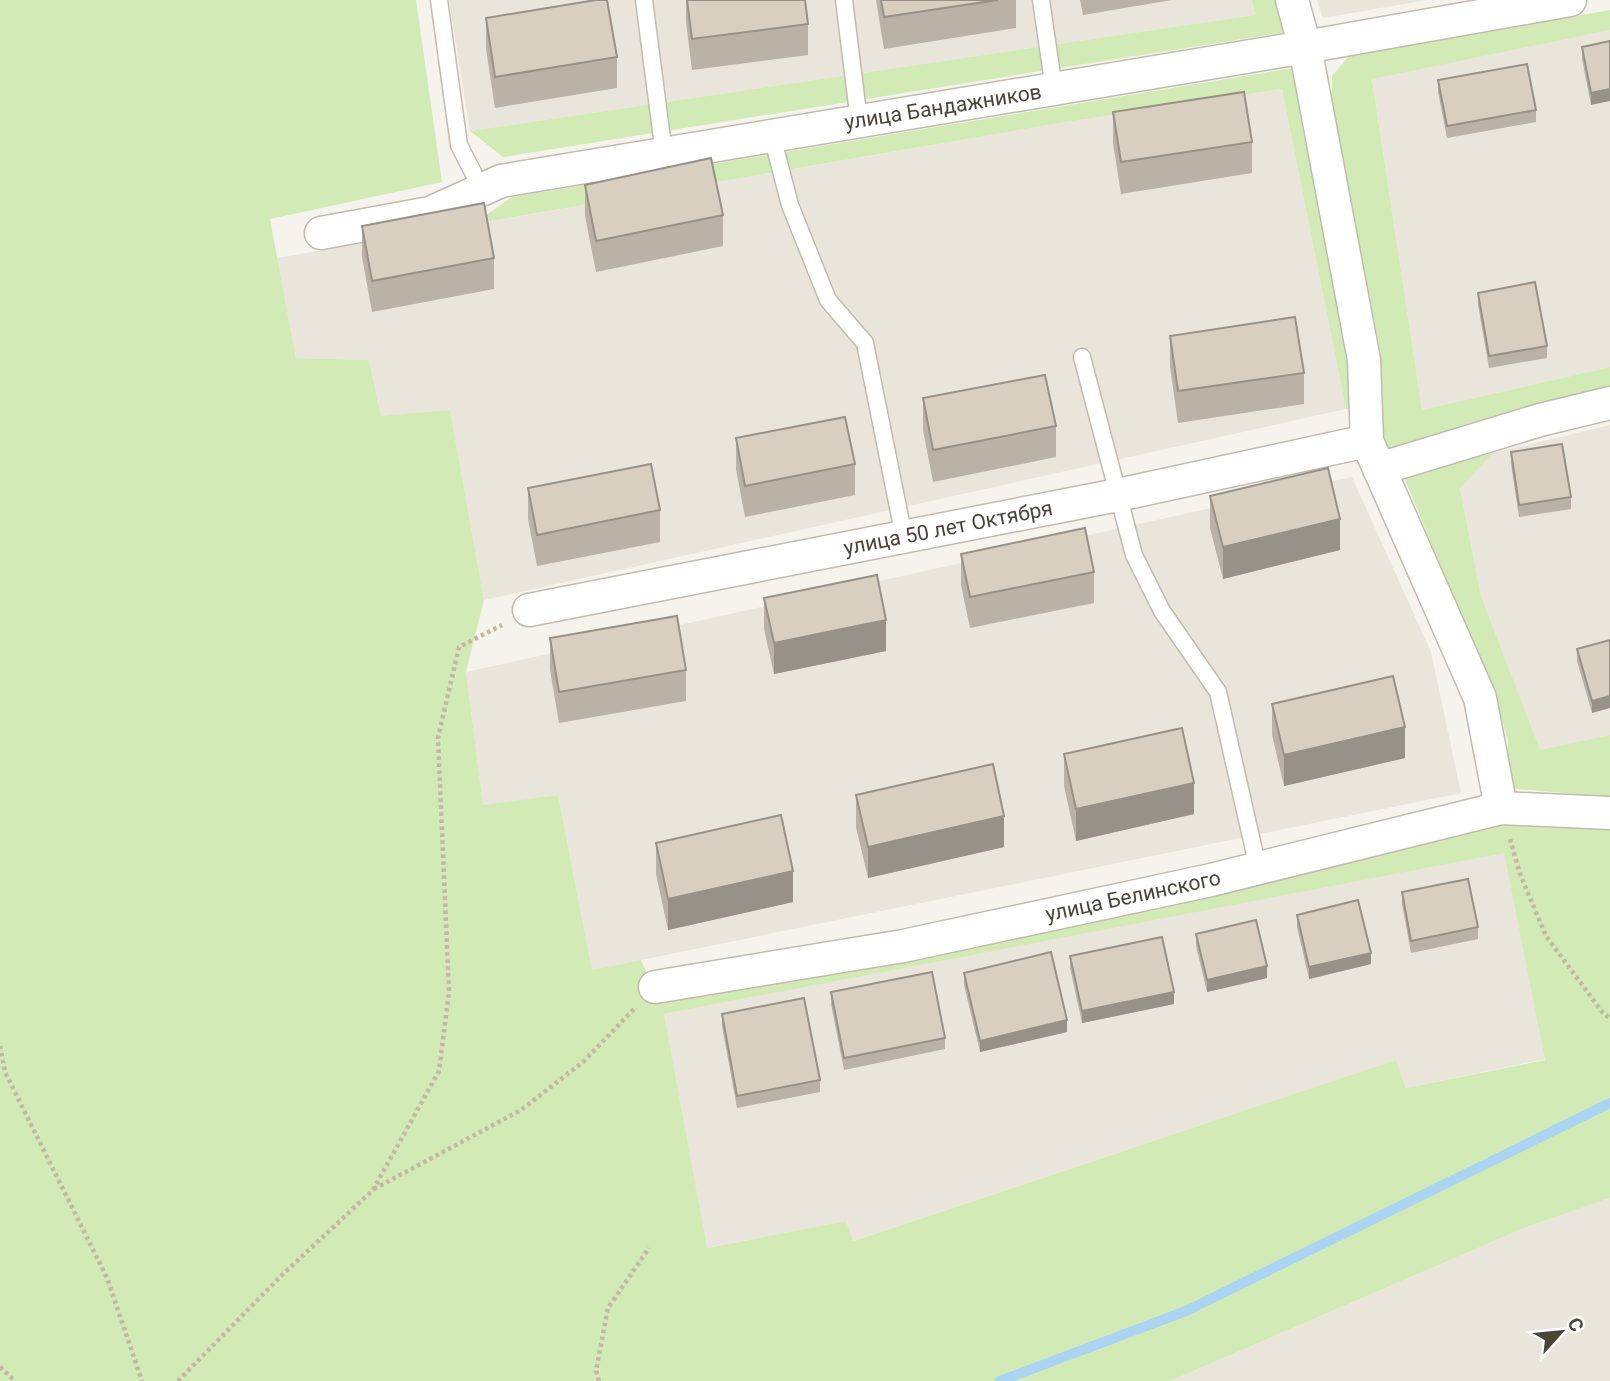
<svg xmlns="http://www.w3.org/2000/svg" width="1610" height="1381" viewBox="0 0 1610 1381" font-family="Roboto,sans-serif">
<rect width="100%" height="100%" fill="#f6f3ec"/>
<path fill="#eae5da" d="M449,0H1252L1255,15L470,131Z
M1317,0H1427L1323,18Z
M1610,30V367L1422,410L1372,78Z
M1282,89L1346,409L484,600L450,411L381,416L369,360L296,358L277,258L1066,122Z
M1610,425V735L1540,751L1481,596L1460,487L1493,453Z
M1352,477L1431,652L1461,793L592,970L558,795L483,806L466,672Z
M1504,852L1545,1059L1406,1088L1396,1060L852,1241L846,1221L706,1248L664,1014Z
M1610,1198V1381H1170L1524,1228Z"/>
<path fill="#d2eab5" fill-rule="evenodd" d="M0,0H416L442,182L270,219L296,358L369,360L381,416L450,410L484,600L466,672L483,805L558,795L592,970L641,960L657,997L1483,822L1610,824V1198L1524,1228L1170,1381H0ZM1504,853L1545,1060L1406,1088L1396,1060L853,1241L846,1221L707,1248L664,1014Z
M1252,0H1277L1286,32L503,157L470,131L1255,15Z
M1610,10V30L1372,79L1422,410L1610,367V391L1404,451L1387,449L1379,429L1381,354L1332,109V76L1349,56Z
M1293,68L1355,407L1346,409L1282,89L1066,122L473,224L512,197Z
M1493,453L1460,488L1481,596L1540,750L1610,735V797L1507,788L1508,740L1498,707L1404,477Z"/>
<g fill="none" stroke-linecap="round" stroke-linejoin="round">
<path stroke="#a9d4f2" stroke-width="10" d="M1000,1381L1186,1311L1610,1103"/>
<g stroke="#c2bbae" stroke-width="19">
<path id="service" d="M439,0L459,145L482,190
M644,0L664,154
M844,0L859,121
M1041,0L1054,89
M772,136L790,205L828,300L865,343L904,537
M1082,357L1134,555L1162,611L1218,692L1258,868"/>
</g>
<g stroke="#c2bbae" stroke-width="35">
<path id="minor" d="M1292,0L1305,47L1364,360L1367,441L1480,698L1501,808
M321,233L430,213L501,181L1305,47L1570,0
M1379,469L1540,420L1610,403
M529,610L1118,495L1367,441
M655,987L903,946L1211,880L1501,808L1610,813"/>
</g>
<path stroke="#c4b79f" stroke-width="4.5" stroke-dasharray="3.5 3.5" stroke-linecap="butt" d="M1510,839L1520,874L1546,936L1603,1013L1610,1018
M0,1046L5,1072L107,1278L142,1381
M374,1189L521,1110L583,1062L635,1008
M0,1367L15,1381
M178,1381L280,1277L373,1190L439,1071L449,992L438,738L459,647L502,625
M599,1381L596,1371L608,1308L649,1248"/>
<use href="#service" stroke="#fff" stroke-width="16"/>
<use href="#minor" stroke="#fff" stroke-width="32"/>
</g>
<path fill="#bab2a6" d="M686,0H805L808,24V55L692,70L686,22Z
M876,0H1016V28L884,49Z
M1080,0H1172L1083,15Z
M486,18L617,57V88L495,108L486,49Z
M1610,41L1591,105L1582,59V47Z
M1438,80L1536,110V122L1447,138L1438,92Z
M1113,112L1252,142V173L1121,194L1113,143Z
M585,185L723,215V246L596,272L585,216Z
M362,226L494,258V289L372,312L362,257Z
M1478,293L1547,346V358L1489,368L1478,305Z
M1170,336L1304,373V404L1178,423L1170,367Z
M923,398L1056,426V457L933,482L923,430Z
M736,438L855,464V495L745,517L736,469Z
M1511,452L1571,497V509L1519,517L1511,464Z
M528,488L660,510V542L537,566L528,519Z
M1210,496L1340,550L1223,579L1210,528Z
M961,554L1094,572V603L970,628L961,585Z
M764,598L886,651L774,674L764,629Z
M550,638L686,670V701L559,723L550,670Z
M1610,640L1592,713L1577,661V649Z
M1272,704L1405,758L1284,786L1272,735Z
M1064,754L1194,814L1076,841L1064,786Z
M856,795L1004,847L868,878L856,827Z
M656,843L793,902L668,930L656,874Z
M1402,892L1478,927V939L1411,953L1402,904Z
M1297,915L1371,964L1309,979L1297,927Z
M1196,934L1267,978L1207,992L1196,946Z
M1070,956L1174,1004L1082,1023L1070,968Z
M964,973L1067,1032L980,1052L964,985Z
M831,992L945,1038V1049L844,1070L831,1004Z
M722,1014L820,1080V1092L737,1108L722,1026Z"/>
<path fill="#979187" d="M1610,89V101L1591,105V93Z
M1340,519V550L1223,579V547Z
M886,620V651L774,674V643Z
M1610,696V708L1592,713V701Z
M1405,727V758L1284,786V755Z
M1194,783V814L1076,841V809Z
M1004,816V847L868,878V847Z
M793,871V902L668,930V899Z
M1371,953V964L1309,979V967Z
M1267,966V978L1207,992V980Z
M1174,992V1004L1082,1023V1011Z
M1067,1020V1032L980,1052V1041Z"/>
<path fill="#d8cfc1" stroke="#979187" stroke-width="2" d="M596,0H607L617,57L495,77L486,18Z
M687,0H805L808,24L692,39Z
M881,0H998L884,17Z
M1610,41V89L1591,93L1582,47Z
M1527,64L1536,110L1447,126L1438,80Z
M1244,92L1252,142L1121,162L1113,112Z
M711,158L723,215L596,241L585,185Z
M484,203L494,258L372,281L362,226Z
M1535,282L1547,346L1489,356L1478,293Z
M1295,317L1304,373L1178,391L1170,336Z
M1045,375L1056,426L933,450L923,398Z
M845,417L855,464L745,486L736,438Z
M1562,444L1571,497L1519,505L1511,452Z
M651,464L660,510L537,535L528,488Z
M1328,468L1340,519L1223,547L1210,496Z
M1085,528L1094,572L970,597L961,554Z
M877,575L886,620L774,643L764,598Z
M677,616L686,670L559,692L550,638Z
M1610,640V696L1592,701L1577,649Z
M1393,676L1405,727L1284,755L1272,704Z
M1182,728L1194,783L1076,809L1064,754Z
M993,764L1004,816L868,847L856,795Z
M781,815L793,871L668,899L656,843Z
M1468,879L1478,927L1411,941L1402,892Z
M1358,900L1371,953L1309,967L1297,915Z
M1256,920L1267,966L1207,980L1196,934Z
M1162,937L1174,992L1082,1011L1070,956Z
M1051,952L1067,1020L980,1041L964,973Z
M932,972L945,1038L844,1058L831,992Z
M804,998L820,1080L737,1096L722,1014Z"/>
<g text-anchor="middle" dominant-baseline="central" stroke-width="5" stroke-linejoin="round" paint-order="stroke">
<g font-size="21" fill="#4b4439" stroke="#fff">
<text transform="translate(943 107) rotate(-9)">улица Бандажников</text>
<text transform="translate(948 528) rotate(-11)">улица 50 лет Октября</text>
<text transform="translate(1133 896) rotate(-12)">улица Белинского</text>
</g>
</g>
<g transform="translate(1561 1332) rotate(63)" stroke="#ffffff" stroke-width="5" paint-order="stroke">
<path d="M0-5L12 26L0 18L-12 26Z" fill="#4b4439"/>
<text y="-10" font-size="19" font-weight="bold" text-anchor="middle" fill="#4b4439">С</text>
</g>
</svg>
